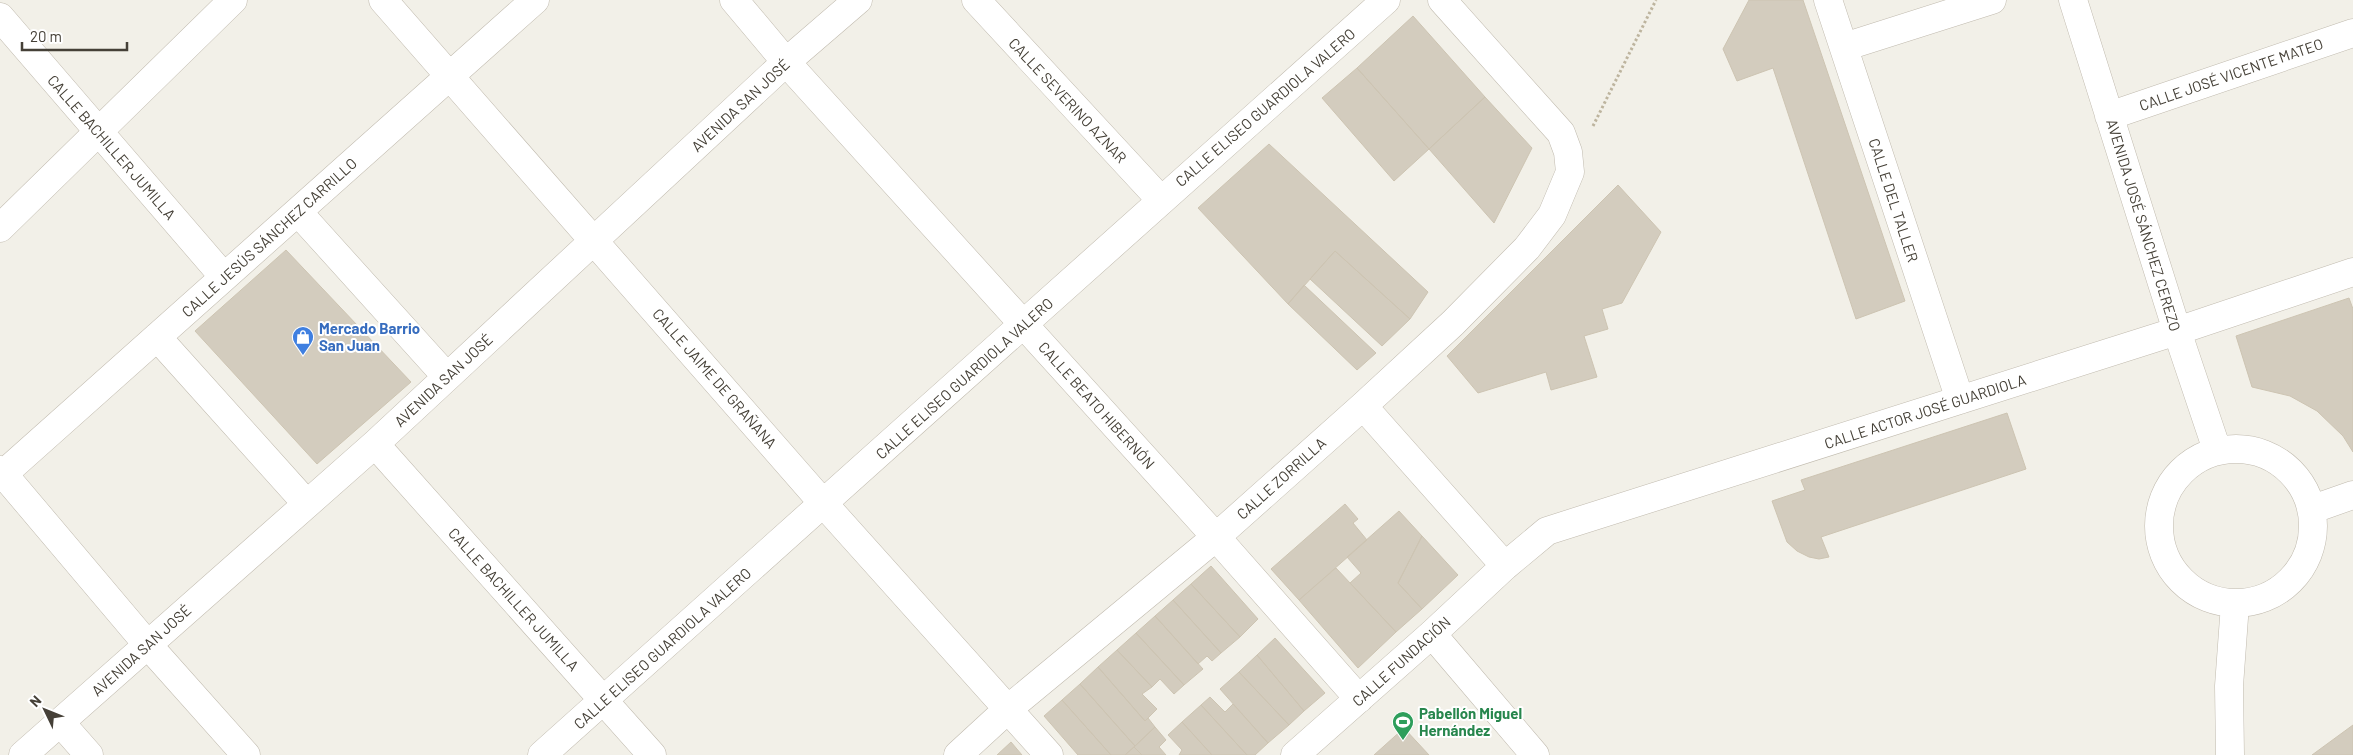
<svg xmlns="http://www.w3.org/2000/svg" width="2353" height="755" viewBox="0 0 2353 755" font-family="Barlow,sans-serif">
<rect width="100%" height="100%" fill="#f2f0e8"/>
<path fill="#d3ccbe" stroke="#cdc4b2" d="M1749,0H1803L1905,301L1856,319L1773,68L1737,81L1723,49Z
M1413,16L1485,97L1429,149L1357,68Z
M1357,68L1429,149L1394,181L1322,98Z
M1485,97L1532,148L1494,223L1429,149Z
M1269,144L1428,292L1410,319L1335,251L1288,304L1198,208Z
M1618,185L1661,232L1622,303L1602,309L1608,329L1584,336L1597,377L1551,390L1546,372L1478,393L1447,356Z
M286,250L411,382L317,464L195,331Z
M1335,251L1410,319L1382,346L1310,279Z
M1304,285L1376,353L1357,370L1288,304Z
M2349,298L2353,309V452L2343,436L2317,411L2290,396L2252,387L2236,336Z
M2007,413L2026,469L1821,537L1829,557L1819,559L1809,557L1797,551L1787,542L1772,501L1805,490L1801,480Z
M1345,504L1358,519L1353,523L1367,540L1299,600L1271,569Z
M1399,511L1422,536L1398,583L1422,609L1396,632L1350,583L1361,573L1347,557Z
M1422,536L1458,575L1422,609L1398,583Z
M1211,566L1258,619L1240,637L1191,584Z
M1336,568L1396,632L1358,668L1299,600Z
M1191,584L1240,637L1221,653L1173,600Z
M1173,600L1221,653L1212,661L1207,656L1198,664L1155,616Z
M1155,616L1203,669L1184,685L1136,633Z
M1136,633L1184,685L1174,694L1160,679L1152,687L1117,650Z
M1275,638L1325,693L1304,711L1257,655Z
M1117,650L1152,687L1142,694L1157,709L1145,721L1098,667Z
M1257,655L1304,711L1289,725L1239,672Z
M1098,667L1145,721L1148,718L1155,727L1135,746L1080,684Z
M1239,672L1289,725L1268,743L1220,689Z
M1080,684L1135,746L1125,755H1111L1062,700Z
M1210,697L1225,712L1233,704L1268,743L1255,755H1247L1201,705Z
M1062,700L1111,755H1078L1044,716Z
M1201,705L1247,755H1212L1182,722Z
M1182,722L1212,755H1179L1182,750L1168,735Z
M2353,725V755H2312Z
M1155,727L1166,740L1159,747L1166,755H1142L1134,747Z
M1404,728L1429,755H1374Z
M1011,742L1022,755H997Z
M1134,747L1142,755H1125Z"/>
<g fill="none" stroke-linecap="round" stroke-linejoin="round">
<g stroke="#c0baae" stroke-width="29">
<path id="minor" d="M383,0L823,503L1049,755
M734,0L786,62L1216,537L1359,699
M976,0L1160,199
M1828,0L1960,400
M2073,0L2177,331L2217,450
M0,17L224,277
M1844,47L1992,0
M2109,116L2353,33
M298,212L447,377
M0,228L233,0
M157,337L307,504
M1363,406L1505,566
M375,444L652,755
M2159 526a77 77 0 1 1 154 0a77 77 0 1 1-154 0Z
M0,470L147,644L246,755
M0,477L535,0
M2313,509L2353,495
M1432,634L1535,755
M60,722L89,755
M23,755L375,444L786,62L858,0
M542,755C824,504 1103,250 1386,0
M958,755L1008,709L1216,537L1363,406L1453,323L1527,248L1552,215L1570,172L1568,152L1561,133L1442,0
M1295,755L1432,634L1505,566L1547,531L2177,331L2353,272
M2230,755L2229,686L2235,604"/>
</g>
<path stroke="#bdb49e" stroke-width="3" stroke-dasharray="2.5 2.5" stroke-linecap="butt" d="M1593,126L1656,0"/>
<use href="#minor" stroke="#fff" stroke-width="28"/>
</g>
<defs>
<g id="shop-pin" transform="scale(1.125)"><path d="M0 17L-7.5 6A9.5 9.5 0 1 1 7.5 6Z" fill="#3f7fe0" stroke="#fff"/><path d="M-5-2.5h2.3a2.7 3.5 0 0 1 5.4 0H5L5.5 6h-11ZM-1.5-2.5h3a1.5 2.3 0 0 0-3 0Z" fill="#fff"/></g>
<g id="stadium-pin" transform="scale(1.125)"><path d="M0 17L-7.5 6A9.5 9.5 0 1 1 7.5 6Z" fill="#2e9e5b" stroke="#fff"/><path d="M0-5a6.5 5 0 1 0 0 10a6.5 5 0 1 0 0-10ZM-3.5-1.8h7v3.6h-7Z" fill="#fff"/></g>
</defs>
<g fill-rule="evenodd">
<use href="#shop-pin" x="303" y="337"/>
<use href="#stadium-pin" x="1403" y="722"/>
</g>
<g text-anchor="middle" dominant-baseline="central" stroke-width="4" stroke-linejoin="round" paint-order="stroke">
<g font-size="15" fill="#454037" stroke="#fff">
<text transform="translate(2231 74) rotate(-19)">CALLE JOSÉ VICENTE MATEO</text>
<text transform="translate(1068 100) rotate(47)">CALLE SEVERINO AZNAR</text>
<text transform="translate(740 105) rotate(-43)">AVENIDA SAN JOSÉ</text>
<text transform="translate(1265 107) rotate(-41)">CALLE ELISEO GUARDIOLA VALERO</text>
<text transform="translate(112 147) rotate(49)">CALLE BACHILLER JUMILLA</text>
<text transform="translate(1894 200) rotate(72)">CALLE DEL TALLER</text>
<text transform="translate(2144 225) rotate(73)">AVENIDA JOSÉ SÁNCHEZ CEREZO</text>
<text transform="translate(269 237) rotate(-42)">CALLE JESÚS SÁNCHEZ CARRILLO</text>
<text transform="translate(715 378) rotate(49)">CALLE JAIME DE GRAÑANA</text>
<text transform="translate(964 378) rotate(-42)">CALLE ELISEO GUARDIOLA VALERO</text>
<text transform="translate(443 380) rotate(-43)">AVENIDA SAN JOSÉ</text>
<text transform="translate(1097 405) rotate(48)">CALLE BEATO HIBERNÓN</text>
<text transform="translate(1925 411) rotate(-18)">CALLE ACTOR JOSÉ GUARDIOLA</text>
<text transform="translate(1281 478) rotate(-42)">CALLE ZORRILLA</text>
<text transform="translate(514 599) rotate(48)">CALLE BACHILLER JUMILLA</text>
<text transform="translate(662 648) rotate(-42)">CALLE ELISEO GUARDIOLA VALERO</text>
<text transform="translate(141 650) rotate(-42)">AVENIDA SAN JOSÉ</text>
<text transform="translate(1401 661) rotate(-42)">CALLE FUNDACIÓN</text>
</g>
<g font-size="15" font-weight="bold" fill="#366cbe" stroke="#fff" text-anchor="start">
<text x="319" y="328">Mercado Barrio<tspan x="319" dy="17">San Juan</tspan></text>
</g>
<g font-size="15" font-weight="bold" fill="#27864d" stroke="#fff" text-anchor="start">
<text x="1419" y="713">Pabellón Miguel<tspan x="1419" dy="17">Hernández</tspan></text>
</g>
</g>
<g transform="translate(45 710) rotate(313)" stroke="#ffffff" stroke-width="4" paint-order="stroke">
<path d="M0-4L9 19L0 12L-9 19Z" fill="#454037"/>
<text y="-8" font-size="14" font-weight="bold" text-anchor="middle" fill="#454037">N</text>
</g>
<path d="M22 42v8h105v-8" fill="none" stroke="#454037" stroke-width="2.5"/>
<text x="30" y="42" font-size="15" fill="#454037" stroke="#ffffff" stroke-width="4" paint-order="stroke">20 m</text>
</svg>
